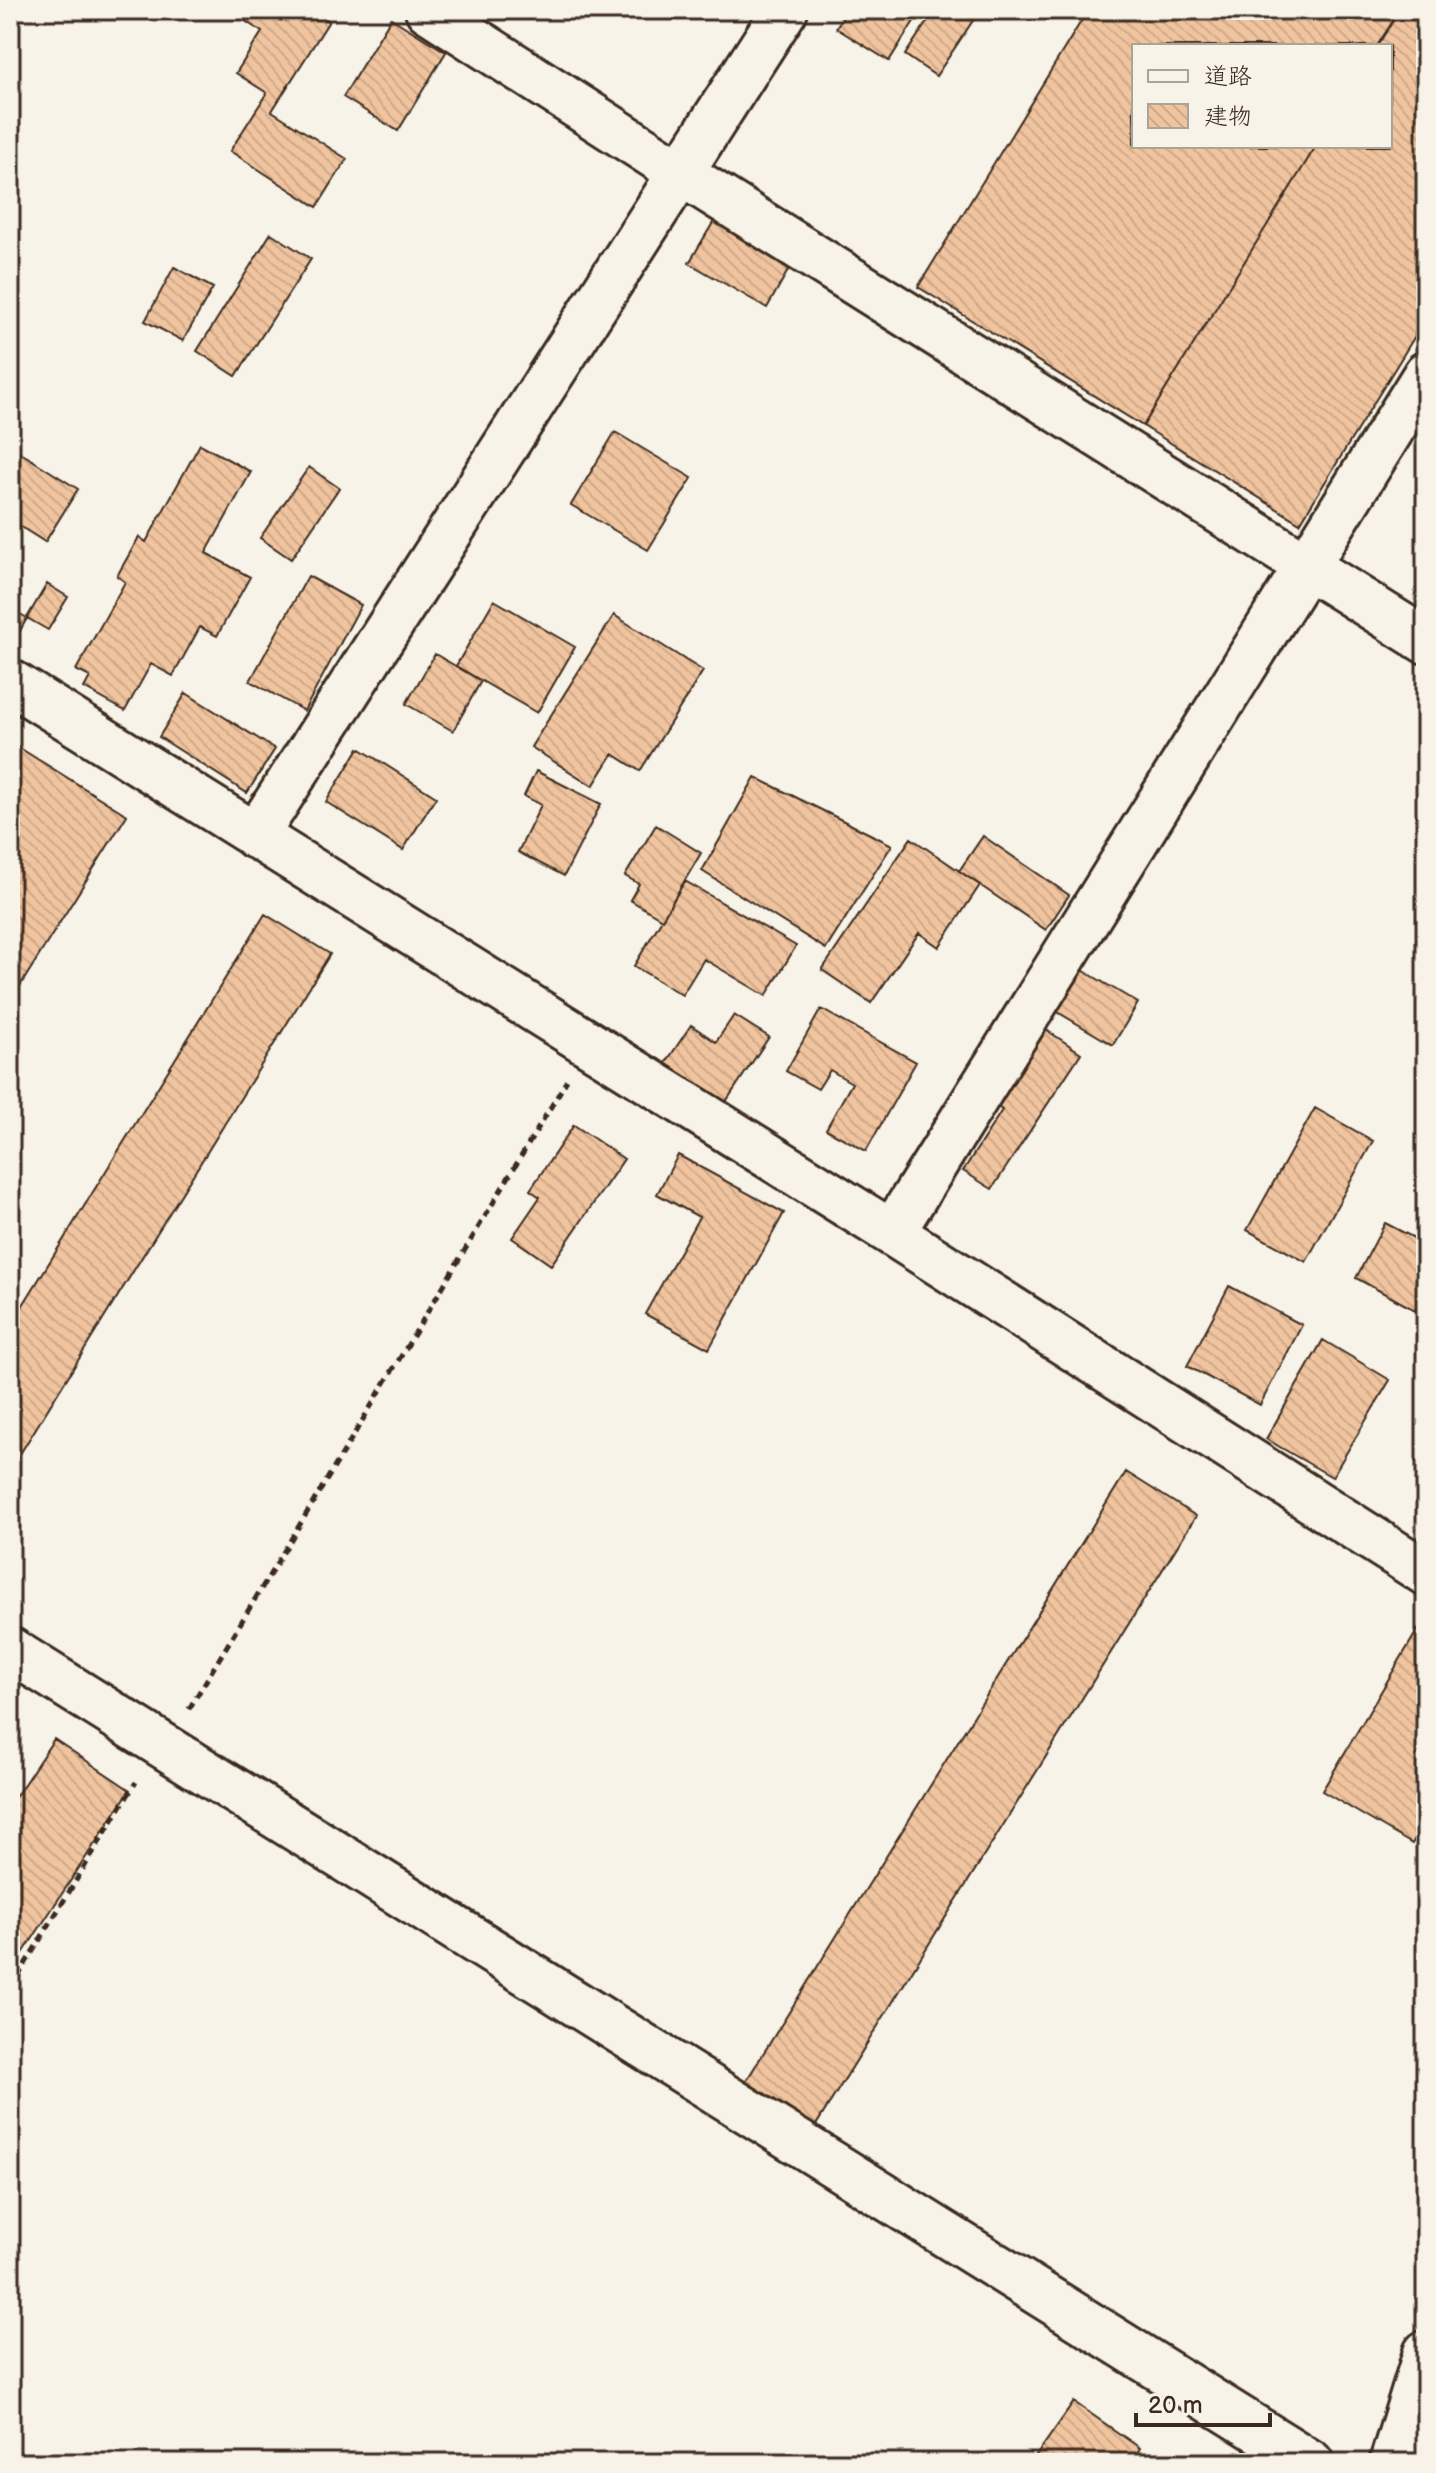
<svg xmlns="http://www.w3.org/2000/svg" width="1436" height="2473" viewBox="0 0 1436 2473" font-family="'Balsamiq Sans','Klee One',sans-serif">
<defs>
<pattern id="building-back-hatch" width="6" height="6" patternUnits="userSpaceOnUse" patternTransform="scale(2)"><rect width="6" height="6" fill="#f0c49f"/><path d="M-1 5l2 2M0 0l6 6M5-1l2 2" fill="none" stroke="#cfa988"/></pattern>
</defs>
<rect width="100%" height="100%" fill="#f7f3e8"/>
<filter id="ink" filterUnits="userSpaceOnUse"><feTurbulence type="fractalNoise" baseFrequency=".0125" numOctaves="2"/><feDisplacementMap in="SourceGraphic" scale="16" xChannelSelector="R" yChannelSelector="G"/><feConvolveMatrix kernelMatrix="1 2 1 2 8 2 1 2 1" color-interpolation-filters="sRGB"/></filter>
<g filter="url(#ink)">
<path fill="url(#building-back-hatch)" stroke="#3b2a1e" stroke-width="2" d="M228,10H312L329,21L272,111L347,159L317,207L230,151L267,93L236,73L262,32Z
M847,10H921L889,61L836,28Z
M935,10H980L936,76L905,55Z
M1088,10H1400L1377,46H1134V146H1316L1143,426L918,287Z
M1400,10H1426V318L1300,523L1143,426L1316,146H1390V46H1377Z
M391,18L446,52L398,131L343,97Z
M717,216L794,260L767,308L689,263Z
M271,233L311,259L236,376L197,351Z
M174,267L213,288L183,341L145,321Z
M615,432L692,478L648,550L571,505Z
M200,444L251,472L206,553L250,577L217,636L200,627L173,676L151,664L125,711L84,688L90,677L76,670L125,582L117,576L139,537L146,542Z
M10,446L78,489L45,542L10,520Z
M309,467L339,488L291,559L260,538Z
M308,576L361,605L304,711L250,681Z
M47,584L68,597L48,630L27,618Z
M494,600L575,647L537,713L456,666Z
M10,608L27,618L10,649Z
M614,615L703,671L640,771L613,754L593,786L531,747Z
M435,654L481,681L453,731L406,704Z
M186,693L275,749L247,793L159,737Z
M10,742L127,815L10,1002Z
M359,748L436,797L403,850L326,802Z
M536,771L601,804L564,876L518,852L541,805L524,796Z
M755,777L892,845L826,949L702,871Z
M656,825L701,853L662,919L630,900L639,884L625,876Z
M983,836L1069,895L1046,930L959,871Z
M911,838L980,885L939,947L919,933L871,1003L822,970Z
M685,881L796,946L766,996L704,959L682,995L634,966Z
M265,914L330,954L10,1470V1326Z
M1069,962L1138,1003L1113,1045L1044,1004Z
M821,1009L916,1062L866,1151L826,1129L852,1083L830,1070L818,1089L786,1071Z
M734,1015L769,1037L725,1103L665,1064L691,1025L716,1042Z
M1033,1021L1081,1053L992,1189L963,1171L1002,1110L984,1098Z
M1315,1108L1373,1141L1306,1262L1247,1230Z
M574,1125L624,1159L551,1265L512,1238L540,1197L530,1190Z
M678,1155L784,1213L709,1349L645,1314L699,1217L657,1194Z
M1385,1223L1426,1244V1316L1356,1278Z
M1229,1286L1302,1325L1260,1405L1187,1366Z
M1323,1340L1390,1380L1332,1477L1266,1439Z
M1126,1472L1196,1516L803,2146L733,2102Z
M1420,1626L1426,1630V1820L1412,1844L1322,1791Z
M54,1739L130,1790L10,1973V1805Z
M1074,2402L1140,2448L1130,2463H1031Z"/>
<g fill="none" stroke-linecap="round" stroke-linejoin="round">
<g stroke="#3b2a1e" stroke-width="50">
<path id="minor" d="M428,10L681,173L1426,641
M10,682L892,1233L1426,1573
M255,836L785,10
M892,1233L1426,374
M10,1650L1311,2463
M1392,2463L1426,2353"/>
</g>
<path stroke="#3b2a1e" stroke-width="5" stroke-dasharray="8 6" stroke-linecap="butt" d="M189,1709L567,1080
M10,1989L136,1782"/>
<use href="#minor" stroke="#f7f3e8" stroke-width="44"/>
</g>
</g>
<rect width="1436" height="2473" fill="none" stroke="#f7f3e8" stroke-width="40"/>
<rect x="20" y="20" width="1396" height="2433" fill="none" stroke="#3b2a1e" stroke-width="3" filter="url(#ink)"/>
<rect x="1132" y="44" width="260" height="104" fill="#f7f3e8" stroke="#aca397" stroke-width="2"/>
<rect x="1148" y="70" width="40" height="12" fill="#f7f3e8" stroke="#aca397" stroke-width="2"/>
<text x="1204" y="84" font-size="24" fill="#3b2a1e">道路</text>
<rect x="1148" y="104" width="40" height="24" fill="url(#building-back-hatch)" stroke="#aca397" stroke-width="2"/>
<text x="1204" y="124" font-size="24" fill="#3b2a1e">建物</text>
<path d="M1136 2413v12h134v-12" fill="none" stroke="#3b2a1e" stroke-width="4"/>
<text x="1148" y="2413" font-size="24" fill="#3b2a1e" stroke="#f7f3e8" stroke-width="6" paint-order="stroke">20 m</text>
</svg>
